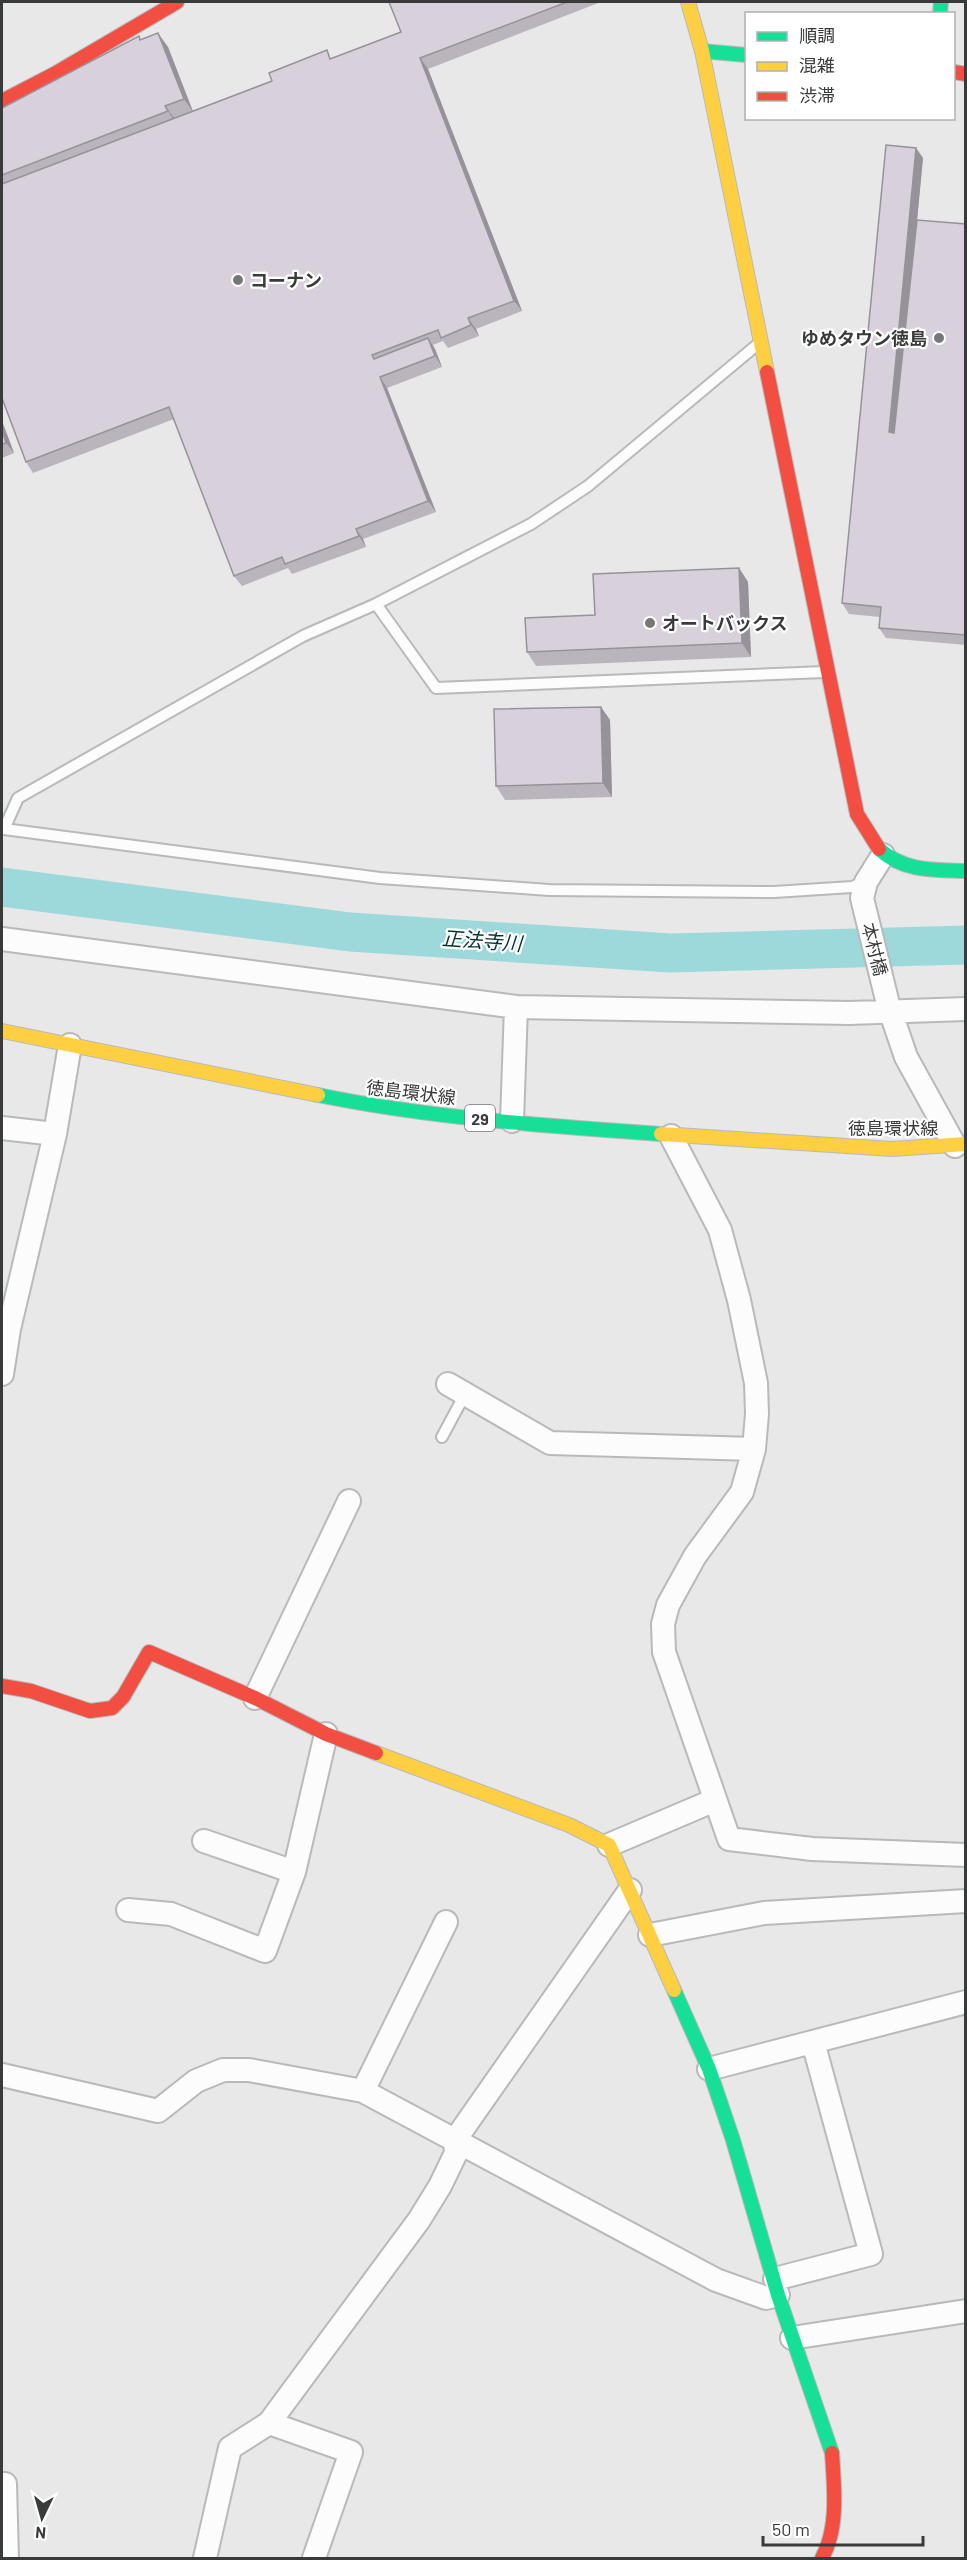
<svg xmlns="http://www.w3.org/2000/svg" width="967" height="2560" viewBox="0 0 967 2560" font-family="Barlow,'Noto Sans JP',sans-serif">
<rect width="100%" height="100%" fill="#e8e8e9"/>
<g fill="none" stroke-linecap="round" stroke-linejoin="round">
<path stroke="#9dd9db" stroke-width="39" d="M2,887L350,932L670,953L966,945"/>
<g stroke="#b8b9b9" stroke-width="14">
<path id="lane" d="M376,604L531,524L588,486L758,344
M2,828L4,829L18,798L303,636L376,604L436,688L824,672
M4,829L380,878L549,890L774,892L852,887L865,882
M442,1437L465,1394"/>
</g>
<g stroke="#b8b9b9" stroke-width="26">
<path id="street" d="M883,855L866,882L862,898L887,1000
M2,939L516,1007L849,1013L966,1009
M890,1010L906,1057L955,1146
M512,1121L516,1007
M2,1128L55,1134
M671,1136L720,1230L739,1300L756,1383L757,1414L754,1449L742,1492L695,1556L668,1605L663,1624L664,1652L729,1839L812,1849L966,1855
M2,1374L9,1329L55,1134L70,1045
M448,1384L550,1443L754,1449
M255,1698L349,1501
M204,1841L294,1872
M609,1845L715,1800
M128,1910L171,1914L265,1951L294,1872L326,1734
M650,1935L764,1913L966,1901
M709,2069L966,2002
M2,2075L158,2111L196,2081L223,2070H249L363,2091L716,2280L766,2298L778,2295
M363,2091L446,1922
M775,2279L871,2254L813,2042
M792,2338L966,2311
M269,2423L351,2452L314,2558
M2,2484H5L7,2558
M205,2558L230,2448L269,2423L419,2220L440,2186L456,2153L455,2140L630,1890"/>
</g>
<g stroke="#b8b9b9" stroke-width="16">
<path id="fast" d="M940,14L941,2
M702,51L746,55
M879,849C904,872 935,870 966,871
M318,1095C430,1118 547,1126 661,1134
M674,1990L709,2069L733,2140L778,2295L832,2453"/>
</g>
<g stroke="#b8b9b9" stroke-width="16">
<path id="slow" d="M688,2L702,51L767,372
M2,1031L318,1095
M661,1134L892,1149L966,1144
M376,1753L569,1825L609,1845L674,1990"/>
</g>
<g stroke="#b8b9b9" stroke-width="16">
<path id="jam" d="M954,72L966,74
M2,101L56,73L177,2
M767,372L857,814L879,849
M2,1686L31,1691L90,1711L112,1708L123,1697L149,1652L255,1698L326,1734L376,1753
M822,2558C839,2527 834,2487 832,2453"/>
</g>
<use href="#lane" stroke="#fcfcfc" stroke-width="10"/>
<use href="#street" stroke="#fcfcfc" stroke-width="22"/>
<use href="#fast" stroke="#16e098" stroke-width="14"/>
<use href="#slow" stroke="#ffcf43" stroke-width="14"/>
<use href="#jam" stroke="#f24e42" stroke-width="14"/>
</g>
<path fill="#bab4bd" d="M389,2H601L428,69L522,311L476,329L479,336L448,348L443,341L433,345L435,349L442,367L387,388L436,512L363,539L366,547L292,574L288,568L242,586L234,576L174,419L33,473L26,462L2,398V108L139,36L141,40L168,47L193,111L401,32Z
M916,148L923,158L917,220L966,224V645L886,638L879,628L880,617L849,614L842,603Z
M2,421L14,453L2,458Z
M739,568L748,582L751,657L536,666L527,652L595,615Z
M601,707L610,720L612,797L505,800L496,786Z"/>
<path fill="#97929a" d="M158,33L168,47L193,112L184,99Z
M420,58L428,69L522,311L514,301Z
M165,106L175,119L177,125L168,111Z
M916,148L923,158L896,442L889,432Z
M468,318L476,329L479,336L471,325Z
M428,338L435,349L442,367L435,356Z
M380,377L387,388L436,512L428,501Z
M2,421L14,453L6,443L2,430Z
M356,529L363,539L366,547L359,536Z
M739,568L748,582L751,657L742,643Z
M601,707L610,720L612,797L603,783Z"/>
<path fill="#d8d1dc" stroke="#97929a" stroke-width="1.5" d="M389,2H567L420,58L514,301L468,318L471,325L441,338L438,330L372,355L374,359L428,338L435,356L380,377L428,501L356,529L359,536L285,564L282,557L234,576L169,407L26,462L2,398V184L272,81L269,73L327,50L330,59L401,32Z
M158,33L184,99L165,106L168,111L2,175V108L139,36L140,40Z
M886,145L916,148L889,432L894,433L917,220L966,224V635L879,628L881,607L842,603Z
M2,430L6,443L2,444Z
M739,568L742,643L527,652L525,618L595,615L593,574Z
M601,707L603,783L496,786L494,709Z"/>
<g fill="#767777" stroke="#fff" stroke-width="2">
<circle cx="238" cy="280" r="6"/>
<circle cx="939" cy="338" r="6"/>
<circle cx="650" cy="623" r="6"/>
</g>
<g text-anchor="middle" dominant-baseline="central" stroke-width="4.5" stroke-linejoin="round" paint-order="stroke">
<rect fill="#fff" stroke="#747575" stroke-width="1.5" x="465" y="1105" width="30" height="26" rx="4.5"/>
<g font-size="16" font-weight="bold" fill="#393a3a">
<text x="480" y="1118">29</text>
</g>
<g font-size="18" font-weight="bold" fill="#393a3a" stroke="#fff" text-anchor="start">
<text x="250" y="280">コーナン</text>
<text x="927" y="338" text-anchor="end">ゆめタウン徳島</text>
<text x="662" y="623">オートバックス</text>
</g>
<g font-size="18" fill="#393a3a" stroke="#fff">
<text transform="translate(875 949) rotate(76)">本村橋</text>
<text transform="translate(411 1092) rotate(7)">徳島環状線</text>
<text x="893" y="1128">徳島環状線</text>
</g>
<g font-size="20" font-style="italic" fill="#073334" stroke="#fff">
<text transform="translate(482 940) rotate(4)">正法寺川</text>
</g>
</g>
<rect width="967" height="2560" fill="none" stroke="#393a3a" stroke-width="6"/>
<rect x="745" y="12" width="210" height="108" fill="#ffffff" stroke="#b0b0b0" stroke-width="1.5"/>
<rect x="757" y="32" width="30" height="9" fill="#16e098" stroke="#b0b0b0" stroke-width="1.5"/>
<text x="799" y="42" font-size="18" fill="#393a3a">順調</text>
<rect x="757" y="62" width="30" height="9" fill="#ffcf43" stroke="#b0b0b0" stroke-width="1.5"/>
<text x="799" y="72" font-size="18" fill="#393a3a">混雑</text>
<rect x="757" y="92" width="30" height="9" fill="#f24e42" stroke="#b0b0b0" stroke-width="1.5"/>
<text x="799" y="102" font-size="18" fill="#393a3a">渋滞</text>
<g transform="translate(42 2518) rotate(185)" stroke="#ffffff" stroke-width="4.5" paint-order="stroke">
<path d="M0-4.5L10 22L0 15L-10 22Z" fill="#393a3a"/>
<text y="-9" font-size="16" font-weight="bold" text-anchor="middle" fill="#393a3a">N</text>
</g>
<path d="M763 2536v9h160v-9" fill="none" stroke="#393a3a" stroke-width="3"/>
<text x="772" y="2536" font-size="18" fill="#393a3a" stroke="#ffffff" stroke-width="4.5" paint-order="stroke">50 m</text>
</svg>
